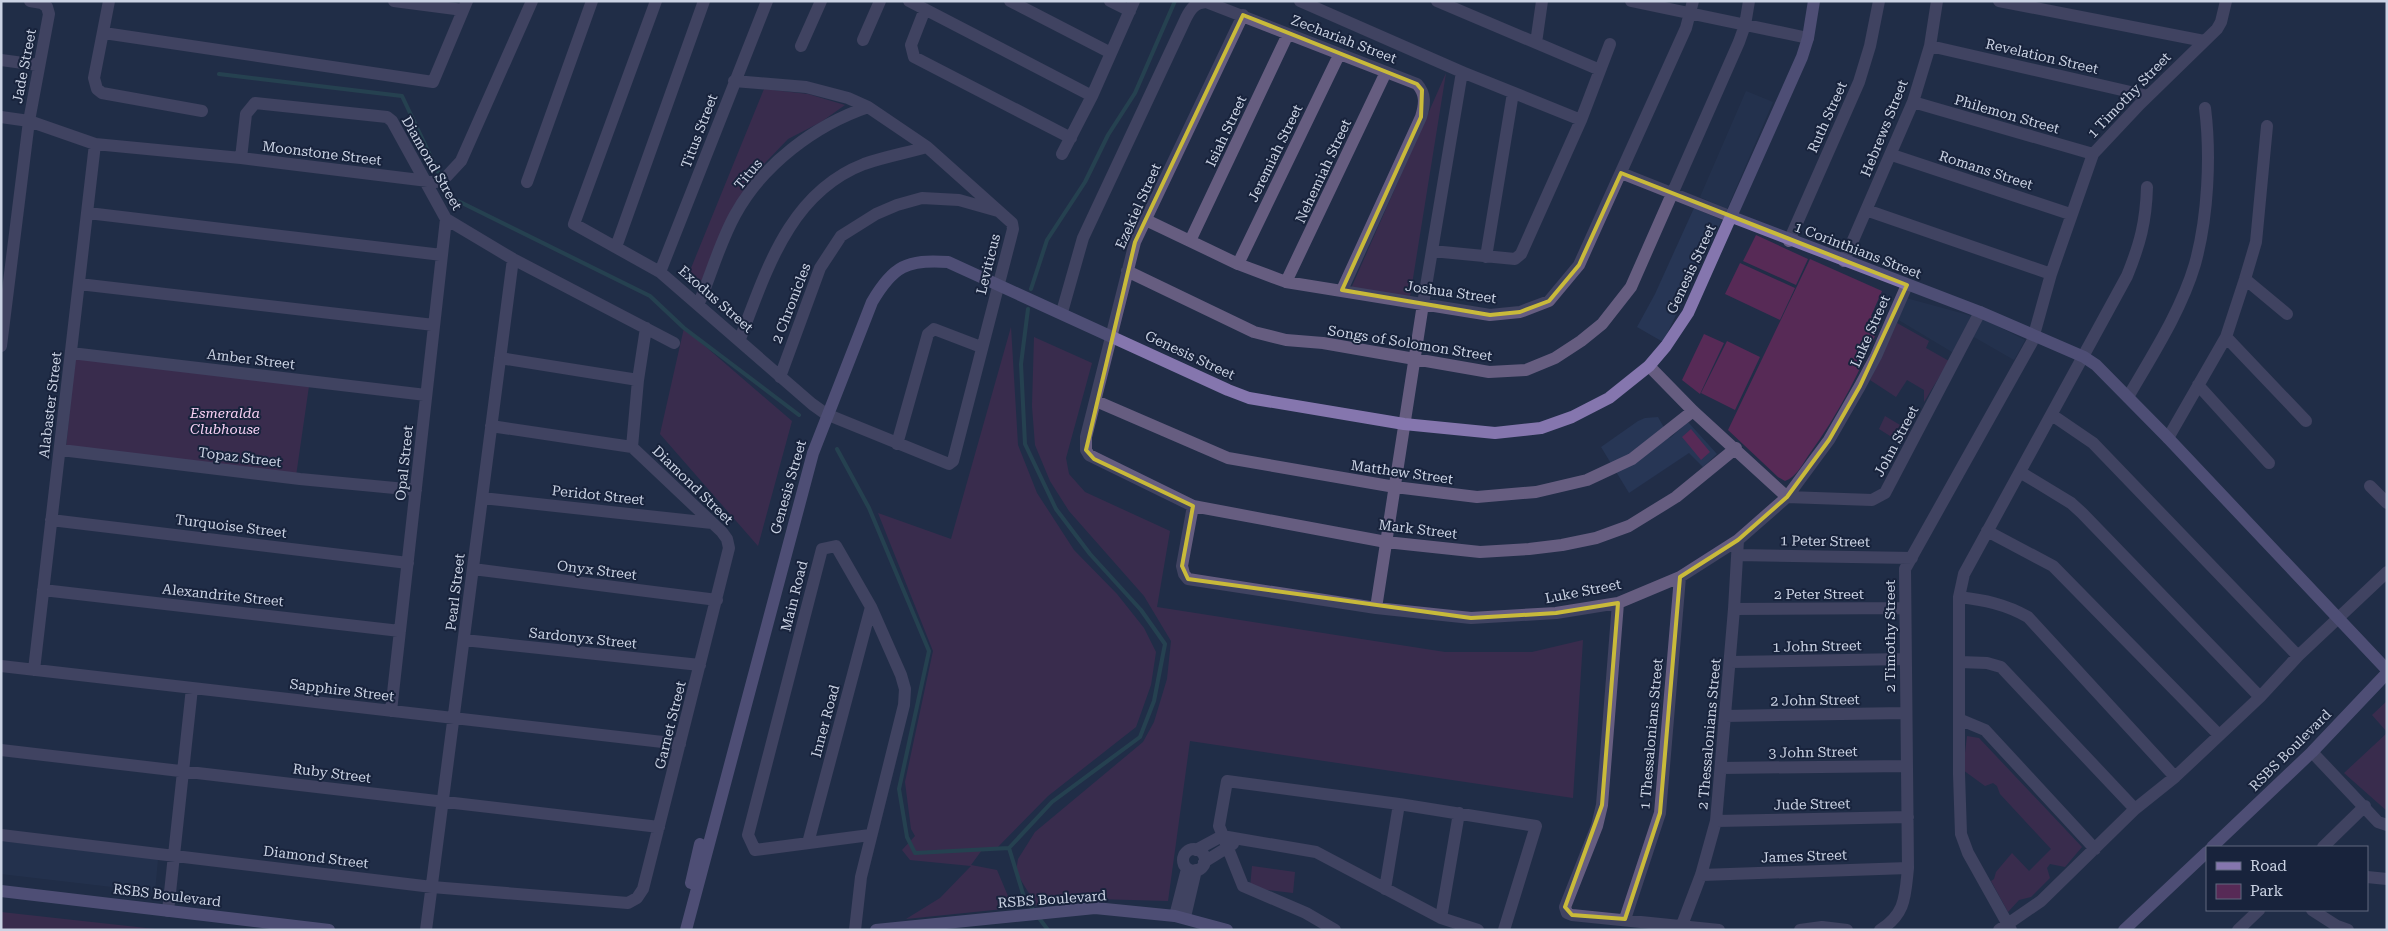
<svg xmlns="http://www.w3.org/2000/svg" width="2388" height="931" viewBox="0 0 2388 931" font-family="'Roboto Serif',serif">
<rect width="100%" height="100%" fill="#212d47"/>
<path fill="#273655" d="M1746,91L1773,102L1727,209L1700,197Z
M1694,208L1722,220L1663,342L1637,327L1655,294Z
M1906,298L1983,319L2025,340L2014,360L1974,337L1952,352L1897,319Z
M1658,417L1670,438L1688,422L1717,454L1703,467L1689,453L1629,493L1601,447L1638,421L1645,418Z
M1,841L158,859L155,892L1,874Z"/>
<path fill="#572a56" d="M1446,73L1409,303L1349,293Z
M764,89L808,94L845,105L821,122L788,139L763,165L731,213L699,287L687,278Z
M1756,235L1808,259L1796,285L1743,261Z
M1810,259L1882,291L1871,316L1881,322C1861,369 1839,414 1808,456C1802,465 1796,477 1785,481L1778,477L1728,430Z
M1740,263L1795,288L1780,320L1725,294Z
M1897,323L1929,341L1926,348L1949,361L1924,402V390L1907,380L1896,397L1870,380Z
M1011,327L1018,445L1037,493L1074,550L1117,594L1144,628L1156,652L1151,685L1136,727L1048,796L995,850H982L971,865L997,870L1013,908L906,919L940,898L971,866L910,860L902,850L915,836L911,829L905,782L933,651L878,513L951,539Z
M684,328L792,421L758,546L660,434Z
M1704,334L1724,343L1700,394L1682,380Z
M1034,337L1092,363L1066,458L1069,474L1085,492L1170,531L1157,607L1445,652H1532L1583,640L1573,798L1190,741L1168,901L1096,899L1036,905L1016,872L1018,859L1035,832L1143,742L1154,722L1167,679L1171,641L1144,596L1069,511L1050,481L1035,445L1032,406Z
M1727,341L1760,357L1735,410L1701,393Z
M75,357L309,386L296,476L66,448Z
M1885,416L1910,431L1905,438L1898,441L1879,429Z
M1691,429L1710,452L1701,460L1682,437Z
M2387,701V732L2372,715Z
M2387,733V811L2344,773Z
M1967,736L1979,738L2082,847L2065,867L2050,864L2047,868L2050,878L2031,897L2019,900L2008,912L1991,881L1994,879L1996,872L2012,853L2029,871L2051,849L2000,794L1997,786L1993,783L1985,786L1963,770Z
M1252,866L1295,872L1293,893L1250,888Z
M1,912L146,928L164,930H1Z"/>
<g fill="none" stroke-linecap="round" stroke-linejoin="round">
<path stroke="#2c595b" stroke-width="4" d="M219,74L402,96L450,197L650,296L684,328L799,415
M1031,289L1047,240L1085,182L1108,135L1135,93L1175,1
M1028,309L1021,364L1025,444L1056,509L1090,554L1141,610L1165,644L1154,701L1140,737L1052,802L1009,848L1024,897L1035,912
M837,449L869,508L929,651L899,789L907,837L915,853L1009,848
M1039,918L1048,930"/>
<path stroke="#665d80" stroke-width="12" d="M109,1L94,78L97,89L102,93L202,111
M394,1L463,10
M656,1L574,224L660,272L812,404L826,414L949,464L953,461L1013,229L1012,223L927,147L868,107L848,98L806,87L734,81
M909,1L1092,96
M1010,1L1111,53
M1110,1L1130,11
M1300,1L1462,72L1581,120
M1437,1L1600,70
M1631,1L1808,38
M1999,1L2204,41
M925,9L911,45L914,57L1071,138
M1243,15L1135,242L1086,437V450L1089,455L1193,506L1386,542L1480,552L1529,549L1562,545L1596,538L1629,526L1676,497L1736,448
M104,33L433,82L467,1
M863,40L880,1
M1536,43L1542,1
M801,46L821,1
M1930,46L2148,96
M1,60L38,65
M1913,102L2093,154
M1,117L29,121L95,144L241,158L436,182L447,176L461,161L532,1
M1062,154L1092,96L1134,1
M1892,155L2070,214
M241,158L246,114L255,103L387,117L392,121L446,219L513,259L674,343
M1621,173L1732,217
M527,182L592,1
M1866,210L2051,274
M88,213L442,255
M1146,220L1238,264L1286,282L1490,315L1520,312L1549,301L1579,265L1686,28L1693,1
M1190,241L1288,34
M1789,241L1859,82L1870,46L1879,1
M616,247L704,1
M1432,251L1515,259L1521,254L1581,120L1610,44
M1486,257L1513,93
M1844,261L1913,102L1930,46L1937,1
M1238,264L1339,55
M1127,271L1254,332L1286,340L1323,343L1489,372L1526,370L1555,358L1581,341L1602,324L1631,287L1739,42L1745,25L1749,1
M660,272L767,1
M2245,279L2287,314
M1286,282L1386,72
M79,284L434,325
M699,303C711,275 720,242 735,215C762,165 815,125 868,107
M1062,312L1083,238L1186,18C1191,8 1195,3 1206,2L1417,84C1426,94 1425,104 1421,117L1342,290
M2226,337L2306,421
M740,339C766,272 789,193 864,164C884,157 906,153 927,147
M1,346L29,121L49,14L47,7L42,3L30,1
M71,353L426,395
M500,358L638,380
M1649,366L1693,411L1787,497
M780,377L820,268L841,236L876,214L897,205L922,198L959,200L998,211
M2198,385L2269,463
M2128,397C2153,354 2181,311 2195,264C2208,217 2211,156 2205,108
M1096,401L1228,458L1395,487L1477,497L1536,492L1587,480L1632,459L1693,411
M2052,415L2093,443L2298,656
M491,426L632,447
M2168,438L2226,337L2245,279L2256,242L2267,126
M897,444L928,334L934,329L981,347
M61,450L300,479L416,490
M2020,472L2071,503L2082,513L2260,697
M2370,486L2387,503
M1787,497L1872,500L1885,493L1980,312
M482,498L712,523
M1193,506L1182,566L1184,574L1188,579L1376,608L1471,618L1556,613L1618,603L1680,577L1738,540L1787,497L1829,440L1860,386L1876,356L1907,285
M51,520L408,563
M1987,531L2053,566L2218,734
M1737,555L1912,558
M473,569L717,600
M43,590L400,631
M1959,597C1984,600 2005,604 2028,617L2175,777
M1618,603L1602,805L1597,826L1565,907L1567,913L1572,915L1719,930
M1376,608L1423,304L1462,72
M1734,609L1904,608
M464,640L700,665
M1730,662L1904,659
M1960,662L1987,663L2001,667L2135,809
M1,666L680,744
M34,670L95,144
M391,711L446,219
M1725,716L1905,713
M1961,720L1985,730L2095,849
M1,750L659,827
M2312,752L2378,822L2387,825
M1721,768L1905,766
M1716,821L1908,817
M1,835L432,887L628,903L637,898L643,889L729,548L727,539L722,532L632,447L638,380L646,328
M808,843L871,607
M2323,847L2365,806
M1183 860a11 11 0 1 1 22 0a11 11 0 1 1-22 0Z
M1196,850L1222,836L1316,852L1441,918L1478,930
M1204,862L1233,844
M1701,875L1908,868
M2367,877L2387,879
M1385,889L1399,804
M2312,910L2337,926L2348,930
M168,911L192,688
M1175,916L1187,869
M1185,917L1196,870
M1441,918L1459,813
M1625,919L1660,813L1680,577
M1682,925L1701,875L1716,821L1734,609L1738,540
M426,930L513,259
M855,930L861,877L904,705L905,689L901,675L871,607L836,546L822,549L748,835L755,850L870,835
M1335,930L1306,913L1243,886L1219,826L1227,781L1399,804L1536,826L1504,930
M1800,930L1822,927L1847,930
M1880,930C1906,914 1905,896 1908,868L1905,569L2032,342L2051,274L2093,154L2140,104L2217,29L2221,22L2226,1
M1999,930L2041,901L2135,809L2175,777L2260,697L2298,656L2387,572
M2011,930L1968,853L1961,834L1959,774V597L1964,574L2127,276C2140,244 2146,222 2147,187
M2238,930L2259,910"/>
<path stroke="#8576ae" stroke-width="12" d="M1732,217L1980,312L2084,357L2096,365L2168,438L2387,670
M2212,847L2312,752L2387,673
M691,883L700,844
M1,891L329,930
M686,930L813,453L872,302C893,266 907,259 948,262L1228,390L1249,398L1404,424L1495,433L1541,428L1572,417L1609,398L1649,366L1666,346L1688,313L1802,57L1808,38L1814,1
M876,930L1095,908L1175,916L1227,930
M2124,930L2207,852"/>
</g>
<path d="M0 0H2388V931H0ZM1243,15L1417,84L1422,90L1421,117L1342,290L1490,315L1520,312L1549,301L1579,265L1621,173L1907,285L1860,386L1829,440L1787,497L1738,540L1680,577L1660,813L1625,919L1572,915L1565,907L1602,805L1618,603L1556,613L1471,618L1188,579L1182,566L1193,506L1094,459L1086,450L1135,242Z" fill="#212d47" fill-opacity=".55" fill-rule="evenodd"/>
<path fill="none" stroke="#c9ba3a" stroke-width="4" stroke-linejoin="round" d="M1243,15L1417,84L1422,90L1421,117L1342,290L1490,315L1520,312L1549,301L1579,265L1621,173L1907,285L1860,386L1829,440L1787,497L1738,540L1680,577L1660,813L1625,919L1572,915L1565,907L1602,805L1618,603L1556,613L1471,618L1188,579L1182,566L1193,506L1094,459L1086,450L1135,242Z"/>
<g text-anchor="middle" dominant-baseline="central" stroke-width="4" stroke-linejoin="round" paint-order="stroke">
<g font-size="14" fill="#cbd3e4" stroke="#18233c">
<text transform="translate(1344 39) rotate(21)">Zechariah Street</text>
<text transform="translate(2042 56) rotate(13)">Revelation Street</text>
<text transform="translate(24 66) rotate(-79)">Jade Street</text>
<text transform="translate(2129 95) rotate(-46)">1 Timothy Street</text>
<text transform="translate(2007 114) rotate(16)">Philemon Street</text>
<text transform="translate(1827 117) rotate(-66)">Ruth Street</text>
<text transform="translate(1884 128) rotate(-68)">Hebrews Street</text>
<text transform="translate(699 131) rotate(-69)">Titus Street</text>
<text transform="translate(1226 131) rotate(-65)">Isiah Street</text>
<text transform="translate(322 153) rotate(7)">Moonstone Street</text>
<text transform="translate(1275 153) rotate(-64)">Jeremiah Street</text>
<text transform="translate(432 163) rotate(60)">Diamond Street</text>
<text transform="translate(1986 170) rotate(18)">Romans Street</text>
<text transform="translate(1323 171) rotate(-65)">Nehemiah Street</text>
<text transform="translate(748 174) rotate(-50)">Titus</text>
<text transform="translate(1138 206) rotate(-66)">Ezekiel Street</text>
<text transform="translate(1858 250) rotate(21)">1 Corinthians Street</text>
<text transform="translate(988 264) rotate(-76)">Leviticus</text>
<text transform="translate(1691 269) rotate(-65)">Genesis Street</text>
<text transform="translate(1451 292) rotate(8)">Joshua Street</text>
<text transform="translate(716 299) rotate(41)">Exodus Street</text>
<text transform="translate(791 303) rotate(-69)">2 Chronicles</text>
<text transform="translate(1870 331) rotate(-66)">Luke Street</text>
<text transform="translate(1410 343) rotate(9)">Songs of Solomon Street</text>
<text transform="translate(1190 355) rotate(25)">Genesis Street</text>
<text transform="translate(251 359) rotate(7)">Amber Street</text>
<text transform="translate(50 405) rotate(-83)">Alabaster Street</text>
<text transform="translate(1896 441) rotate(-62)">John Street</text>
<text transform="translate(240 457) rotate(7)">Topaz Street</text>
<text transform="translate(404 463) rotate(-84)">Opal Street</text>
<text transform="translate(1402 472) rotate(8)">Matthew Street</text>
<text transform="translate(693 485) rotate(44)">Diamond Street</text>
<text transform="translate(788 487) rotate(-74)">Genesis Street</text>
<text transform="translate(598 495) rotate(6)">Peridot Street</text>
<text transform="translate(231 526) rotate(7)">Turquoise Street</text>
<text transform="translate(1418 529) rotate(7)">Mark Street</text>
<text transform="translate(1825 541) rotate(1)">1 Peter Street</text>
<text transform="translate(597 570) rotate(7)">Onyx Street</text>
<text transform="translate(1583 591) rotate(-11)">Luke Street</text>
<text transform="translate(455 592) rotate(-83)">Pearl Street</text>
<text x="1819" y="594">2 Peter Street</text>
<text transform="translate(223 595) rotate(6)">Alexandrite Street</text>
<text transform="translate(794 596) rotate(-76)">Main Road</text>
<text transform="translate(1890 636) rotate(-90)">2 Timothy Street</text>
<text transform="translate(583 638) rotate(6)">Sardonyx Street</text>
<text transform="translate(1817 646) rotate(-1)">1 John Street</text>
<text transform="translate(342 690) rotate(7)">Sapphire Street</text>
<text transform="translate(1815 700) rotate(-1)">2 John Street</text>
<text transform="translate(825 721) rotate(-75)">Inner Road</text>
<text transform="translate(670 725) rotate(-76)">Garnet Street</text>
<text transform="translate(1651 734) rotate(-85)">1 Thessalonians Street</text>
<text transform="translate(1709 734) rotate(-85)">2 Thessalonians Street</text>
<text transform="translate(2290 750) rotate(-45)">RSBS Boulevard</text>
<text transform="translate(1813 752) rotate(-1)">3 John Street</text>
<text transform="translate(332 773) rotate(7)">Ruby Street</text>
<text transform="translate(1812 804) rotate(-1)">Jude Street</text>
<text transform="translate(1804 856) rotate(-2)">James Street</text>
<text transform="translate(316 857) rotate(7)">Diamond Street</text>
<text transform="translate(167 895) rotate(7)">RSBS Boulevard</text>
<text transform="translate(1052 899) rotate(-4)">RSBS Boulevard</text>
</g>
<g font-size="14" font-style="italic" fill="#f6d0f3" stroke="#18233c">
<text x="225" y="413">Esmeralda<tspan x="225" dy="16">Clubhouse</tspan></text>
</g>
</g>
<rect width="2388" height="931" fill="none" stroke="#cbd3e4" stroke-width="5"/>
<rect x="2206" y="846" width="162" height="65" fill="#18233c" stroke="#60697f"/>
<rect x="2216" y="862" width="25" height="8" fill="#8576ae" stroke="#60697f"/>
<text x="2250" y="871" font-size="15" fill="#cbd3e4">Road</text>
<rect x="2216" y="884" width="25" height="15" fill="#572a56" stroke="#60697f"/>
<text x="2250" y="896" font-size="15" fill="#cbd3e4">Park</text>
</svg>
